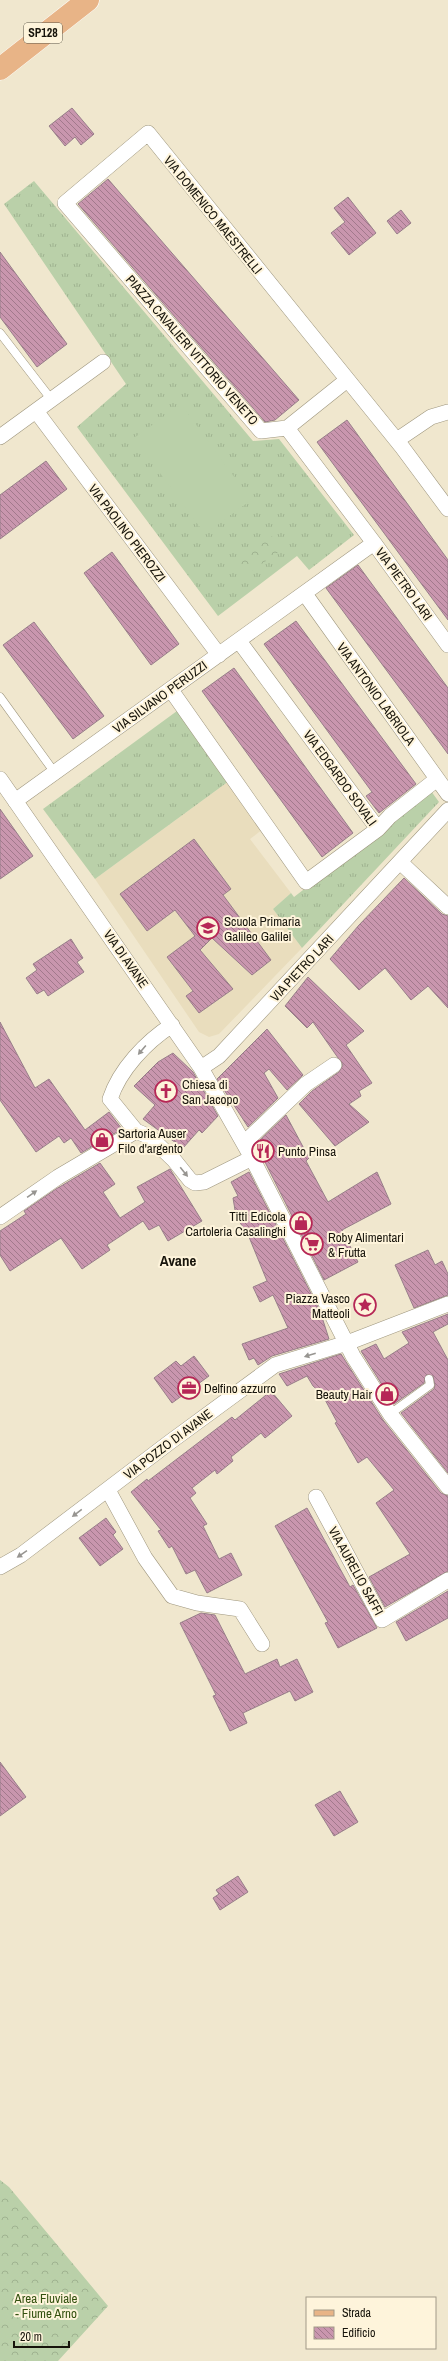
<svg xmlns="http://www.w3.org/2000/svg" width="448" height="2361" viewBox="0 0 448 2361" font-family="'Archivo Narrow',sans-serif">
<defs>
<pattern id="grass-tufts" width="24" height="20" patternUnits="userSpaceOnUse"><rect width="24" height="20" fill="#bad0a9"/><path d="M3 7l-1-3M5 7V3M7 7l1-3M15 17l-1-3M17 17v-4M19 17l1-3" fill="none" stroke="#9fb290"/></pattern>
<pattern id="forest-crowns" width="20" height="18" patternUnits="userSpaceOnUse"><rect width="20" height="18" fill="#bad0a9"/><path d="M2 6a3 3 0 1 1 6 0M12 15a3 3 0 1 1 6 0" fill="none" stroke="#9fb290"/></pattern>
<pattern id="building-back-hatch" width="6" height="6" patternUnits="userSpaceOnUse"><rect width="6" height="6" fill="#c996ae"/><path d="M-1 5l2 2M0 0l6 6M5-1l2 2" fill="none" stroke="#a2798c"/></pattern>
</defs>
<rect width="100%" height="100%" fill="#f0e7ce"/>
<path fill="#e9ddbd" d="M229,781L263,829L250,839L291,893L273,909L302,948L219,1034L209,1037L199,1032L95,879Z"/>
<path fill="url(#grass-tufts)" d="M34,181L253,441L279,439L354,535L309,570L297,556L218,616L77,427L126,384L4,204Z
M177,711L229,781L95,879L43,809Z
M431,791L439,802L302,948L273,909L291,893L294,897Z"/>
<path fill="url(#forest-crowns)" d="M271,535L282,550L244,576L234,561Z
M0,2180L9,2187L108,2306L58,2361H0Z"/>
<path fill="#bad0a9" d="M181,404L251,500L205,534L134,438Z"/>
<path fill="url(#building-back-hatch)" stroke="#987f8a" d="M72,108L94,134L81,145L75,137L65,146L49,126Z
M108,179L299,400L275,420L265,422L78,204Z
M348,197L376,233L349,255L331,233L345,222L334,208Z
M401,210L411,223L397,234L387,221Z
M0,252L67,344L37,367L0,317Z
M347,420L448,560V620L317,442Z
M46,461L67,489L0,539V495Z
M112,552L179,644L151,665L84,573Z
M358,565L448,688V754L326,588Z
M296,621L416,784L379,813L366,796L372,792L264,644Z
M34,622L104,716L73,739L3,645Z
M234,668L353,833L322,857L202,691Z
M0,809L33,856L0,879Z
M194,839L231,889L223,895L271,960L252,975L212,938L200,950L233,989L199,1013L186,996L193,991L167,957L195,936L175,910L147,931L120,894Z
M404,878L442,914L448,916V1008L428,986L411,1000L385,968L359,990L330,959L359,925Z
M71,939L83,958L77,962L84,972L48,996L44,990L37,994L26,978L37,970L33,964Z
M308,977L364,1031L346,1045L372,1083L359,1091L361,1096L349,1104L369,1122L335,1146L299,1104L312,1091L339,1072L343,1065L313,1022L307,1028L285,1006Z
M0,1022L35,1088L49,1079L85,1130L109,1112L122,1129L81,1153L71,1138L64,1143L59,1136L36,1152L0,1100Z
M267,1029L303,1075L287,1090L269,1069L264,1073L278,1098L248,1127L217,1079Z
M173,1053L193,1072L218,1116L202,1133L199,1130L183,1148L143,1119L155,1105L134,1086L158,1062Z
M286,1115L309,1158L306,1161L328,1202L377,1172L391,1204L342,1230L358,1262L324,1280L256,1144Z
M100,1163L115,1184L103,1192L120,1218L145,1202L137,1187L170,1169L202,1221L168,1241L159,1225L149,1230L143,1221L107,1245L110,1250L82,1269L61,1238L10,1271L0,1255V1231L26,1214L24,1211L56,1189Z
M249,1172L320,1311L329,1339L272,1356L258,1365L254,1358L249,1360L242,1344L288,1328L273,1295L260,1302L253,1287L267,1281L249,1237L236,1216L233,1198L238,1196L231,1182Z
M428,1250L435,1265L442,1261L448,1274V1295L414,1308L395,1265Z
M448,1314V1324L433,1332L448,1360V1473L401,1413L434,1389L435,1385L433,1376L426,1375L424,1383L394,1404L361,1351L376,1344L384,1359L409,1343L402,1332Z
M341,1354L383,1420L441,1493L448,1496V1571L385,1607L369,1577L410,1554L376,1503L394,1490L367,1457L358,1463L335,1423L337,1422L322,1394L313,1386L307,1376L287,1386L279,1374Z
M194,1356L209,1376L172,1403L154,1378L176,1361L181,1366Z
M271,1391L292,1416L265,1438L261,1433L231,1457L233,1461L217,1474L215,1470L192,1488L196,1493L190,1498L207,1524L203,1526L219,1559L231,1553L242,1575L207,1593L195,1570L186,1574L172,1546L169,1548L158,1531L161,1530L131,1492L147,1479L148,1481L232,1417L235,1420Z
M307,1508L350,1587L353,1585L377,1628L338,1648L325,1623L328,1622L275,1526Z
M106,1518L116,1532L113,1535L123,1549L100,1566L79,1538Z
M448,1591V1618L406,1641L396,1622Z
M201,1613L215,1615L245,1674L277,1659L280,1667L297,1659L313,1692L295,1701L290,1691L243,1713L247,1723L230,1731L213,1696L216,1695L180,1623Z
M0,1762L26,1797L0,1816Z
M340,1791L358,1822L334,1836L315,1805Z
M238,1876L248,1892L220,1910L213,1898L219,1894L216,1890Z"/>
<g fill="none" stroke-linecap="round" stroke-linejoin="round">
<g stroke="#9e967e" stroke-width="9">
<path id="lane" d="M0,333L51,399
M0,697L55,773
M390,1414L430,1385L429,1379"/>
</g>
<g stroke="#9e967e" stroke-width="16">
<path id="street" d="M36,411L219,655
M287,428L261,431L65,203L148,133L402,447L448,509
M287,428L347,380
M0,437L103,362
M397,440L431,417L448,412
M374,543L448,645
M305,594L448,794
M239,641L378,829
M171,690L306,882L378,829L390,816L437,779
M0,779L201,1068L252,1158L353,1356L390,1414L448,1487
M15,801L374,543L287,428
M400,862L448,907
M201,1068L219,1056L448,810
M136,1131L110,1099C120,1069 146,1042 172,1025
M244,1143L306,1084L334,1065
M0,1217L58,1177L136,1131L150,1137L174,1160L190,1180L195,1183L204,1182L252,1158
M108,1490L145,1558L172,1596L197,1603L240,1609L262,1644
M316,1497L382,1620L448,1580
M0,1567L21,1555L170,1442L275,1365L347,1343L448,1304"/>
</g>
<g stroke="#fff" stroke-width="23">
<path id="primary" d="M0,69L88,0"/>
</g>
<use href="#lane" stroke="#fff" stroke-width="8"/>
<use href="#street" stroke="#fff" stroke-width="15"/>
<use href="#primary" stroke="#e8b487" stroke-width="22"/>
</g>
<defs><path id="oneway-solid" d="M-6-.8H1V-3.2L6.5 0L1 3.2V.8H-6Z"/></defs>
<g fill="#979591">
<use href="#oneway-solid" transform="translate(142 1050) rotate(130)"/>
<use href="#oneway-solid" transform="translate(184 1172) rotate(51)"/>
<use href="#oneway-solid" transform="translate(32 1194) rotate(-35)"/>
<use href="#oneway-solid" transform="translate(310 1355) rotate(163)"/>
<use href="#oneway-solid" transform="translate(77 1513) rotate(143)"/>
<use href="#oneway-solid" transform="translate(22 1554) rotate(146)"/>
</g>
<defs>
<g id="school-ring" transform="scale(1.15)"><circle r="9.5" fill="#fef4db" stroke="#b62756" stroke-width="1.5"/><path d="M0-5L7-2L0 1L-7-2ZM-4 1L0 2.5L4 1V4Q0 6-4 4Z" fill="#b62756"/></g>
<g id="church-ring" transform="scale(1.15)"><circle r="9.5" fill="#fef4db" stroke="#b62756" stroke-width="1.5"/><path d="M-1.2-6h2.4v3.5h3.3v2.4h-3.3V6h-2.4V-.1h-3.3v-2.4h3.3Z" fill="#b62756"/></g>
<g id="shop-ring" transform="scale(1.15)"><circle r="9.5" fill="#fef4db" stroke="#b62756" stroke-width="1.5"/><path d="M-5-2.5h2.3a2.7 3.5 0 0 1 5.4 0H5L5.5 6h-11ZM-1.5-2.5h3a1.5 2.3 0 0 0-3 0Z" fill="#b62756"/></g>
<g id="restaurant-ring" transform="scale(1.15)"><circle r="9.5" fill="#fef4db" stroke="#b62756" stroke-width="1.5"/><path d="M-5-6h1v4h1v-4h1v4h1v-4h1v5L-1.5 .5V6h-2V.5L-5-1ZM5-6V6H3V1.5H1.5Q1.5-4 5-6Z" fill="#b62756"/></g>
<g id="supermarket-ring" transform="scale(1.15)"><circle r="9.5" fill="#fef4db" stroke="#b62756" stroke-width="1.5"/><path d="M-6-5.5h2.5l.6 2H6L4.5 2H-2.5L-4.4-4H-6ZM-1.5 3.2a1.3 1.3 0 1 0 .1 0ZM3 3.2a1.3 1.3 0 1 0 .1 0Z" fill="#b62756"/></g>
<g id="sight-ring" transform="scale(1.15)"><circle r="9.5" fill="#fef4db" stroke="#b62756" stroke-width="1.5"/><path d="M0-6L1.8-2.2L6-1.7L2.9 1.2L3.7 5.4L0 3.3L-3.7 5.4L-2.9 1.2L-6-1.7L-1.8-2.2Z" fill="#b62756"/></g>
<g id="office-ring" transform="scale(1.15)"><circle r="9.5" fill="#fef4db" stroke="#b62756" stroke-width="1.5"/><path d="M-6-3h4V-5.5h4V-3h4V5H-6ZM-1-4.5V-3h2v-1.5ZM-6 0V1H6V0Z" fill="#b62756"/></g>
</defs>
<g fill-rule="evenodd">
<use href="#school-ring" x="208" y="928"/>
<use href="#church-ring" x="166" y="1091"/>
<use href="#shop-ring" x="102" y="1140"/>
<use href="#restaurant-ring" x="263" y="1151"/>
<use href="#shop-ring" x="301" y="1223"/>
<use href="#supermarket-ring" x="312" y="1244"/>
<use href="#sight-ring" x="365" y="1305"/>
<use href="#office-ring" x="189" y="1388"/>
<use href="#shop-ring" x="387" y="1394"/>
</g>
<g text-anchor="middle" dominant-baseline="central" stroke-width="4" stroke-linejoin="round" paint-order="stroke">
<rect fill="#fef4db" stroke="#5c5749" stroke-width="1" x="24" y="23" width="38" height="20" rx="3"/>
<g font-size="12" font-weight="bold" fill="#17140b">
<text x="43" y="33">SP128</text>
</g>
<g font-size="13" fill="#17140b" stroke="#fef4db">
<text transform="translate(213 215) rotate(51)">VIA DOMENICO MAESTRELLI</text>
<text transform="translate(192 350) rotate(49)">PIAZZA CAVALIERI VITTORIO VENETO</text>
<text transform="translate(127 533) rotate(53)">VIA PAOLINO PIEROZZI</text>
<text transform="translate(404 584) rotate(54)">VIA PIETRO LARI</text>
<text transform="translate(376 694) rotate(54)">VIA ANTONIO LABRIOLA</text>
<text transform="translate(160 697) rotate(-36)">VIA SILVANO PERUZZI</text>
<text transform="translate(340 778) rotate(54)">VIA EDGARDO SOVALI</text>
<text transform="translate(126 959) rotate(55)">VIA DI AVANE</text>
<text transform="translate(302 968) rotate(-47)">VIA PIETRO LARI</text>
<text transform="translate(168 1444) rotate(-37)">VIA POZZO DI AVANE</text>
<text transform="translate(356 1571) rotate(61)">VIA AURELIO SAFFI</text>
</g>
<g font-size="13" fill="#17140b" stroke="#fef4db" text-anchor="start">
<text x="224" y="921">Scuola Primaria<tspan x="224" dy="15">Galileo Galilei</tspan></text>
<text x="182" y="1084">Chiesa di<tspan x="182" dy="15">San Jacopo</tspan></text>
<text x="118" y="1133">Sartoria Auser<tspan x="118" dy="15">Filo d'argento</tspan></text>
<text x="278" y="1151">Punto Pinsa</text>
<text x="286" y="1216" text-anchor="end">Titti Edicola<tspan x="286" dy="15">Cartoleria Casalinghi</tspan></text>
<text x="328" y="1237">Roby Alimentari<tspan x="328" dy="15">&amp; Frutta</tspan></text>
<text x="350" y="1298" text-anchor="end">Piazza Vasco<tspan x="350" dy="15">Matteoli</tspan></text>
<text x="204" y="1388">Delfino azzurro</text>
<text x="372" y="1394" text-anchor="end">Beauty Hair</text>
</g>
<g font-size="13" fill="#33510f" stroke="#fef4db">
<text x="46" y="2298">Area Fluviale<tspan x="46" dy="15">- Fiume Arno</tspan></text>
</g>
<g font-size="15" font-weight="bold" fill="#17140b" stroke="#fef4db">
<text x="178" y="1260">Avane</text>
</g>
</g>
<rect x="306" y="2297" width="130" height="52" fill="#fef4db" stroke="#a29a88"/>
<rect x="314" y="2310" width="20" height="6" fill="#e8b487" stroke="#a29a88"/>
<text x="342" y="2317" font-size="12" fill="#17140b">Strada</text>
<rect x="314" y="2327" width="20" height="12" fill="url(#building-back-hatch)" stroke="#a29a88"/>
<text x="342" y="2337" font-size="12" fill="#17140b">Edificio</text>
<path d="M14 2341v6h55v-6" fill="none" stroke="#17140b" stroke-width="2"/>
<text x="20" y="2341" font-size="12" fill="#17140b" stroke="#fef4db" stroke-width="3" paint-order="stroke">20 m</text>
</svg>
